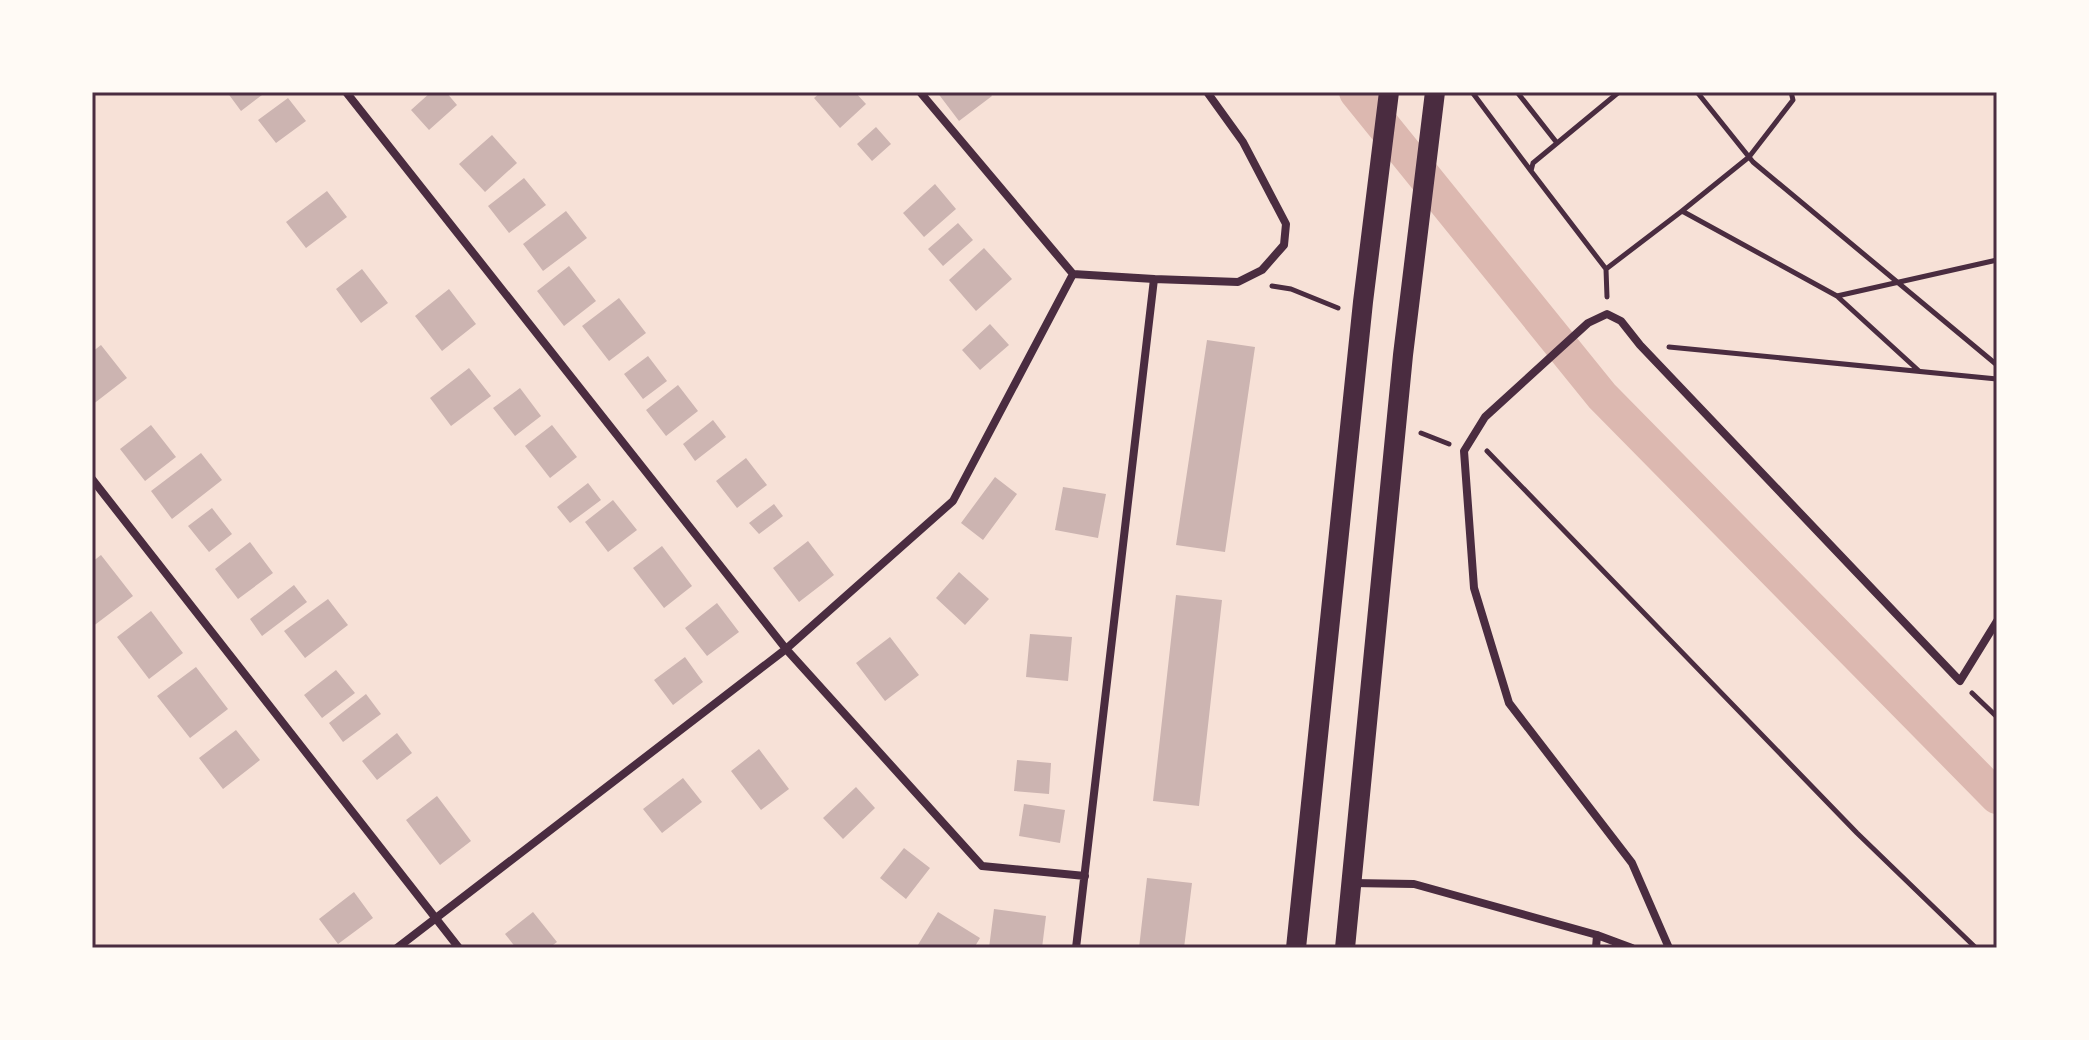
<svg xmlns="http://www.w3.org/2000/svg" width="2089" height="1040" viewBox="0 0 2089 1040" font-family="Inter,sans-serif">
<rect width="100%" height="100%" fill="#f7e1d7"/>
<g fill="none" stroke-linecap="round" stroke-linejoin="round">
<path stroke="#dcb8b0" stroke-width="34" d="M1356,92L1602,396L1997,797"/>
</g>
<path fill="#ccb4b1" d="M227,92H266L241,111Z
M431,92H446L457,105L429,130L411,110Z
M821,92H855L866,104L840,128L814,98Z
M937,92H989L992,96L959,121Z
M288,98L306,121L276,143L258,120Z
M876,127L891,144L872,161L857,144Z
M492,135L517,163L485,192L459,164Z
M524,178L546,205L509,233L488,206Z
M935,184L956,209L924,237L903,213Z
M327,191L347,217L306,248L286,222Z
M566,211L587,238L543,271L523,244Z
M958,223L973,240L943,266L928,249Z
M984,248L1012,279L976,311L949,280Z
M569,266L596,301L564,326L537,291Z
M362,269L388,303L361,323L336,289Z
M449,289L476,324L442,351L415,316Z
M619,298L646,333L609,361L582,326Z
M990,324L1009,345L980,370L962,350Z
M1207,340L1255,347L1225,552L1176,545Z
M101,345L127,378L92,405V352Z
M648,356L667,381L643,399L624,374Z
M469,368L491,396L451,426L430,398Z
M678,385L698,411L666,436L646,410Z
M520,388L541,416L515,436L493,408Z
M713,420L726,437L695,461L683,444Z
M151,425L176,457L145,481L120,449Z
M552,425L577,457L550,478L525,446Z
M201,453L222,480L172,519L151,491Z
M746,458L767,485L737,508L716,481Z
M995,477L1017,494L983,540L961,523Z
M588,483L601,500L570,523L557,507Z
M1063,487L1106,494L1098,538L1055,530Z
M613,500L637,530L608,552L585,522Z
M774,504L783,516L759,534L749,523Z
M212,508L232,534L209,552L188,526Z
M808,541L834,575L799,602L773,568Z
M250,542L273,573L238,599L215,569Z
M662,546L692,586L664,608L633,568Z
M101,555L133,596L92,627V562Z
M959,572L989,599L965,625L936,598Z
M294,585L307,602L262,636L250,619Z
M1176,595L1222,600L1199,806L1153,801Z
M328,599L348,625L305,658L284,631Z
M717,603L739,632L707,656L685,628Z
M151,611L183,653L149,679L117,637Z
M1030,634L1072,637L1068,681L1026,677Z
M890,637L919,675L885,701L856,663Z
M685,657L703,682L673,705L654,680Z
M196,667L228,709L190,738L157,696Z
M336,670L355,693L322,718L304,695Z
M366,694L381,714L343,742L329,723Z
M236,730L260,760L223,789L199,758Z
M397,733L412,753L377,780L362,761Z
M759,749L789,789L761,810L731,771Z
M1017,760L1051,763L1049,794L1014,791Z
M683,778L702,802L662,833L643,809Z
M856,787L875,808L843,839L823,818Z
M437,796L471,841L440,865L406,820Z
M1024,804L1065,810L1060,843L1019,836Z
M904,848L930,868L906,899L880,878Z
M1147,878L1192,883L1184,948H1139Z
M354,892L373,918L338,944L319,919Z
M994,909L1046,916L1042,948H989Z
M533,912L557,942L549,948H516L505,934Z
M938,912L980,938L974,948H916Z"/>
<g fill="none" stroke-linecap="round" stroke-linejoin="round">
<path stroke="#4a2c40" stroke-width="5" d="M1472,92L1531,171
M1517,92L1557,143
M1697,92L1753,162L1997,365
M1682,211L1749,157L1793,100L1791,92
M1606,269L1682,211L1837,296L1997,260
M1272,286L1291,289L1338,308
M1607,297L1606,269L1531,171L1533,163L1619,92
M1838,297L1919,371
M1669,347L1997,379
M1421,433L1449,444
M1487,451L1857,833L1976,948
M1972,693L1997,717"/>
<path stroke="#4a2c40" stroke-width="8" d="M346,92L786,649L982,866L1085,876
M920,92L1073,274
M1073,274L1154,279L1076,948
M1154,279L1238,282L1262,270L1284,245L1286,224L1243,142L1207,92
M92,479L459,948
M1352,883L1414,884L1597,935L1632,948
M397,948L786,649L953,501L1073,274
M1596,948L1597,935
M1669,948L1632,863L1509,703L1474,588L1464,451L1485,417L1588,323L1607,314L1621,321L1640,345L1960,681L1997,621"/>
<path stroke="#4a2c40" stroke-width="20" d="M1296,948L1363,302L1389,92
M1345,948L1403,355L1435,92"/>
</g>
<rect width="2089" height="1040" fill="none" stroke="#fffaf5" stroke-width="188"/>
<rect x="94" y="94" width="1901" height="852" fill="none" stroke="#4a2c40" stroke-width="3"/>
</svg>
